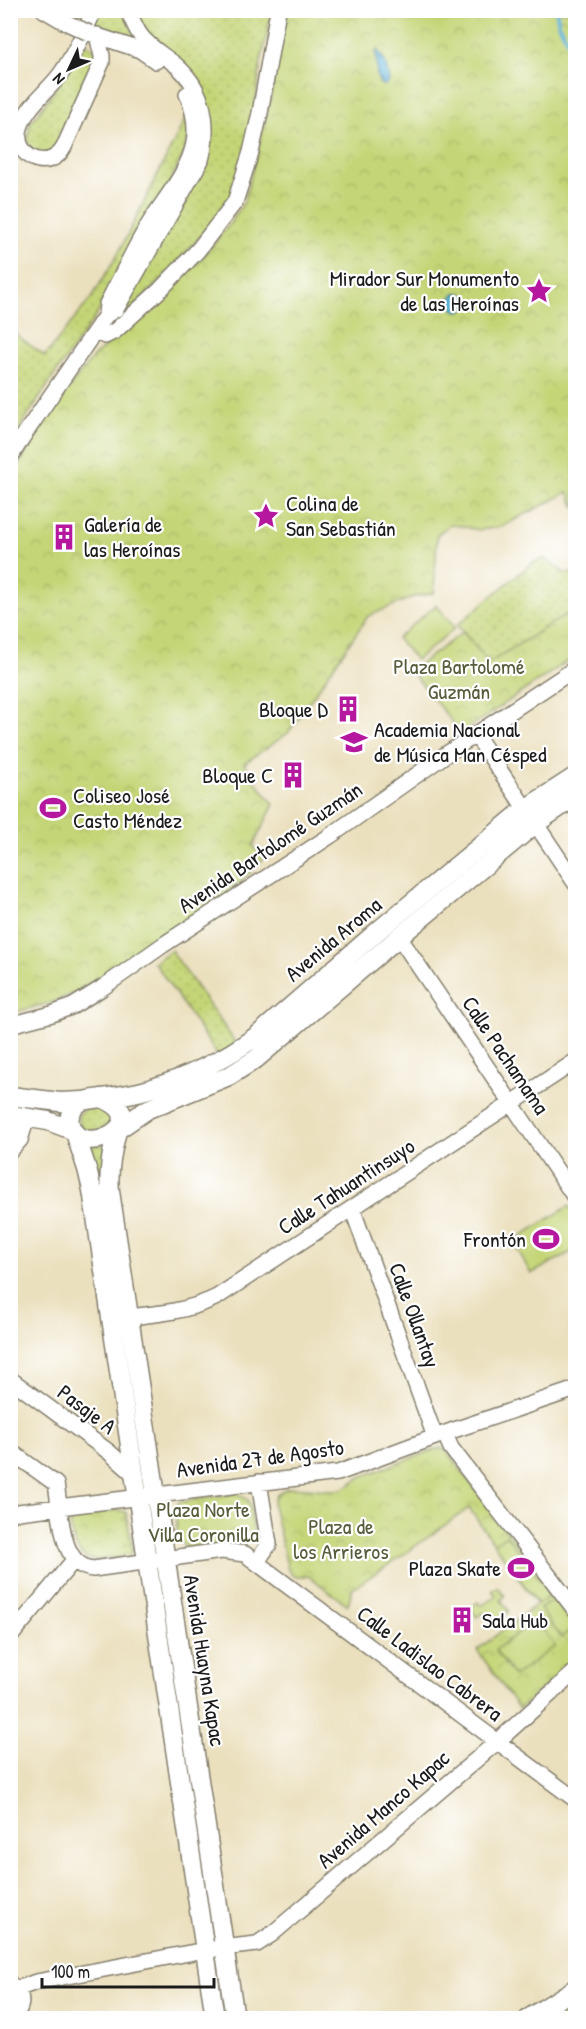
<svg xmlns="http://www.w3.org/2000/svg" width="586" height="2029" viewBox="0 0 586 2029" font-family="'Patrick Hand',sans-serif">
<defs>
<pattern id="grass-dots" width="8" height="8" patternUnits="userSpaceOnUse" patternTransform="scale(1.5)"><rect width="8" height="8" fill="#c4d577"/><path d="M2 2h.1M6 6h.1" fill="none" stroke="#a8b666" stroke-width="1.8" stroke-linecap="round"/></pattern>
<pattern id="park-crowns" width="20" height="18" patternUnits="userSpaceOnUse" patternTransform="scale(1.5)"><rect width="20" height="18" fill="#c4d577"/><path d="M2 6a3 3 0 1 1 6 0M12 15a3 3 0 1 1 6 0" fill="none" stroke="#a8b666"/></pattern>
<pattern id="water-ripples" width="26" height="14" patternUnits="userSpaceOnUse" patternTransform="scale(1.5)"><rect width="26" height="14" fill="#5ab2d7"/><path d="M2 4q2-2 4 0t4 0M15 11q2-2 4 0t4 0" fill="none" stroke="#4a90ae"/></pattern>
</defs>
<rect width="100%" height="100%" fill="#fff"/>
<filter id="ink" filterUnits="userSpaceOnUse"><feTurbulence type="fractalNoise" baseFrequency=".0167" numOctaves="2"/><feDisplacementMap in="SourceGraphic" scale="12" xChannelSelector="R" yChannelSelector="G"/><feConvolveMatrix kernelMatrix="1 2 1 2 8 2 1 2 1" color-interpolation-filters="sRGB"/></filter>
<filter id="wash" filterUnits="userSpaceOnUse"><feTurbulence type="fractalNoise" baseFrequency=".008" numOctaves="4" result="noise"/><feDisplacementMap in="SourceGraphic" scale="24" xChannelSelector="R" yChannelSelector="G"/><feGaussianBlur stdDeviation="1.35" result="paint"/><feColorMatrix in="noise" values="0 0 0 0 0 0 0 0 0 0 0 0 0 0 0 0 0 1.4 0 .05"/><feComposite in="paint" operator="in"/></filter>
<g filter="url(#wash)">
<rect width="100%" height="100%" fill="#ebe0be"/>
<path fill="url(#grass-dots)" stroke="#70784a" stroke-width="1.5" d="M100,11H123L138,42L93,23Z
M133,11H272L261,62L252,128L235,191L222,212L161,280L116,324L159,240L212,122L151,42Z
M85,43L95,50L97,59L54,151L42,155L31,148L27,142L30,124L64,77Z
M187,116L189,135L183,155L168,186L153,207L96,316L51,380L11,442V331L45,356L92,297L119,252Z
M545,558L564,573H572L575,580V651L489,663L457,625L532,563Z
M171,950L237,1045L218,1056L154,962Z
M87,1108L106,1109L112,1115L113,1122C102,1130 94,1133 81,1128L78,1115Z
M84,1145H106L138,1422H134Z
M156,1572H161L213,1921L208,1922Z
M575,1997V2011L566,2018H543Z"/>
<path fill="url(#park-crowns)" stroke="#70784a" stroke-width="1.5" d="M285,11H575V508L568,492L501,527L479,530L451,524L437,535L434,593L413,597L368,616L288,733L245,763L246,770L274,804L253,846L265,857L241,882L223,896L110,971L76,992L51,1003L11,1013L10,480L51,410L95,355L160,301L203,257L229,225L244,202L269,106Z
M575,609V656L461,733L411,671L463,632L489,663Z
M439,1448L443,1449L447,1452L575,1620V1660L519,1709L477,1650L537,1604L469,1508L406,1553L352,1589L348,1605L308,1576H293L288,1570L273,1505C278,1476 313,1492 334,1490C347,1490 352,1481 363,1476Z
M237,1493L249,1501L254,1533L247,1540L190,1548L185,1547L178,1539L175,1510L179,1502Z
M119,1510L126,1512L133,1552C126,1558 94,1562 86,1558C78,1553 76,1546 73,1538C71,1531 69,1526 71,1519L79,1515Z"/>
<path fill="#c4d577" stroke="#70784a" stroke-width="1.5" d="M436,605L455,628L416,660L397,638Z
M569,1206L575,1215V1250L531,1274L513,1241Z
M506,1535L549,1592L546,1594L548,1597L538,1604L494,1544Z
M498,1587L505,1596L501,1600L509,1611L492,1624L484,1613L477,1617L470,1608L478,1602L481,1606L496,1596L492,1590Z
M554,1599L575,1627L561,1637L540,1609Z
M536,1620L555,1646L514,1676L495,1650Z"/>
<path fill="url(#water-ripples)" stroke="#3b677a" stroke-width="1.5" d="M376,51H378C385,58 388,71 389,82L385,85L380,84L377,76Z
M450 302a9 9 0 1 1 18 0a9 9 0 1 1-18 0Z"/>
<g fill="none" stroke-linecap="round" stroke-linejoin="round">
<path stroke="#5ab2d7" stroke-width="4" d="M556,10L559,24L576,58"/>
</g>
</g>
<g filter="url(#ink)">
<g fill="none" stroke-linecap="round" stroke-linejoin="round">
<g stroke="#847e6d" stroke-width="18">
<path id="minor" d="M44,10L63,21
M94,10C85,31 75,53 62,72C49,91 23,108 19,132C15,158 50,173 64,147L102,62V56L97,35
M89,33L140,50L156,61
M106,315L107,304C122,275 135,246 152,219C167,196 189,170 194,143C197,125 194,110 187,94
M95,332L105,336L115,331L160,290L198,250L235,202L251,152L260,113L278,10
M10,458L22,438L106,315L116,309L201,160C210,125 205,91 177,66C165,56 150,48 141,36C135,28 132,19 128,10
M476,735L576,884
M399,937L576,1199
M10,1025L52,1014L73,1006L102,988L163,945L330,836L445,755L576,668
M10,1151L20,1140L27,1117
M352,1208L435,1437
M128,1317C159,1314 189,1311 217,1297L576,1061
M10,1379L109,1452L136,1476
M445,1434L451,1448L576,1611
M10,1451L56,1484C61,1509 59,1566 93,1569L222,1551L245,1554L576,1800
M10,1513L338,1473L454,1430L576,1389
M257,1562L269,1544L259,1482
M10,1637L74,1560
M10,1984C24,1993 25,2009 10,2017
M17,1989L36,1982L205,1950L257,1944L272,1934L498,1741L576,1671"/>
</g>
<g stroke="#847e6d" stroke-width="21">
<path id="major" d="M10,1096L60,1102L82,1101
M101,1098C161,1120 79,1163 70,1124C68,1113 73,1107 82,1101C103,1097 126,1096 146,1090C187,1078 224,1060 258,1035L379,930L525,809L576,776
M10,1115L48,1121L72,1130
M120,1128L148,1109L229,1076L256,1059L399,937L535,824L576,796
M117,1131C112,1151 108,1170 110,1191L235,2018
M75,1133L87,1169L92,1190L215,2018
M529,2018L576,1988"/>
</g>
<use href="#minor" stroke="#fff" stroke-width="15"/>
<use href="#major" stroke="#fff" stroke-width="18"/>
<g stroke="#847e6d" stroke-width="18" stroke-linecap="butt">
<path id="minor-bridge" d="M63,21L89,33"/>
</g>
<use href="#minor-bridge" stroke="#fff" stroke-width="15"/>
</g>
</g>
<defs>
<g id="sight-bare" transform="scale(2.07)"><path d="M0-6L1.8-2.2L6-1.7L2.9 1.2L3.7 5.4L0 3.3L-3.7 5.4L-2.9 1.2L-6-1.7L-1.8-2.2Z" fill="#b5179e" stroke="#fff" stroke-width="2.5" paint-order="stroke"/></g>
<g id="building-bare" transform="scale(2.07)"><path d="M-4-6H4V6H1V3H-1V6H-4ZM-2.5-4.3h1.7v1.8h-1.7ZM.8-4.3h1.7v1.8H.8ZM-2.5-1h1.7V.8h-1.7ZM.8-1h1.7V.8H.8Z" fill="#b5179e" stroke="#fff" stroke-width="2.5" paint-order="stroke"/></g>
<g id="university-bare" transform="scale(2.07)"><path d="M0-5L7-2L0 1L-7-2ZM-4 1L0 2.5L4 1V4Q0 6-4 4Z" fill="#b5179e" stroke="#fff" stroke-width="2.5" paint-order="stroke"/></g>
<g id="stadium-bare" transform="scale(2.07)"><path d="M0-5a6.5 5 0 1 0 0 10a6.5 5 0 1 0 0-10ZM-3.5-1.8h7v3.6h-7Z" fill="#b5179e" stroke="#fff" stroke-width="2.5" paint-order="stroke"/></g>
</defs>
<g fill-rule="evenodd">
<use href="#sight-bare" x="539" y="291"/>
<use href="#sight-bare" x="266" y="516"/>
<use href="#building-bare" x="64" y="537"/>
<use href="#building-bare" x="348" y="709"/>
<use href="#university-bare" x="354" y="742"/>
<use href="#building-bare" x="293" y="775"/>
<use href="#stadium-bare" x="53" y="808"/>
<use href="#stadium-bare" x="546" y="1239"/>
<use href="#stadium-bare" x="521" y="1568"/>
<use href="#building-bare" x="462" y="1620"/>
</g>
<g text-anchor="middle" dominant-baseline="central" stroke-width="4.5" stroke-linejoin="round" paint-order="stroke">
<g font-size="22" fill="#1c1c1c" stroke="#fff" text-anchor="end">
<text x="519" y="278">Mirador Sur Monumento<tspan x="519" dy="25">de las Heroínas</tspan></text>
<text x="286" y="503" text-anchor="start">Colina de<tspan x="286" dy="25">San Sebastián</tspan></text>
<text x="84" y="524" text-anchor="start">Galería de<tspan x="84" dy="25">las Heroínas</tspan></text>
<text x="328" y="709">Bloque D</text>
<text x="374" y="729" text-anchor="start">Academia Nacional<tspan x="374" dy="25">de Música Man Césped</tspan></text>
<text x="273" y="775">Bloque C</text>
<text x="73" y="795" text-anchor="start">Coliseo José<tspan x="73" dy="25">Casto Méndez</tspan></text>
<text x="526" y="1239">Frontón</text>
<text x="501" y="1568">Plaza Skate</text>
<text x="482" y="1620" text-anchor="start">Sala Hub</text>
</g>
<g font-size="22" fill="#575d3c" stroke="#fff">
<text x="459" y="666">Plaza Bartolomé<tspan x="459" dy="25">Guzmán</tspan></text>
<text x="203" y="1509">Plaza Norte<tspan x="203" dy="25">Villa Coronilla</tspan></text>
<text x="341" y="1526">Plaza de<tspan x="341" dy="25">los Arrieros</tspan></text>
</g>
<g font-size="22" fill="#1c1c1c" stroke="#fff">
<text transform="translate(270 847) rotate(-34)">Avenida Bartolomé Guzmán</text>
<text transform="translate(333 939) rotate(-40)">Avenida Aroma</text>
<text transform="translate(506 1055) rotate(56)">Calle Pachamama</text>
<text transform="translate(346 1186) rotate(-33)">Calle Tahuantinsuyo</text>
<text transform="translate(415 1315) rotate(70)">Calle Ollantay</text>
<text transform="translate(87 1409) rotate(37)">Pasaje A</text>
<text transform="translate(260 1458) rotate(-8)">Avenida 27 de Agosto</text>
<text transform="translate(205 1660) rotate(81)">Avenida Huayna Kapac</text>
<text transform="translate(430 1663) rotate(37)">Calle Ladislao Cabrera</text>
<text transform="translate(383 1809) rotate(-41)">Avenida Manco Kapac</text>
</g>
</g>
<rect width="586" height="2029" fill="none" stroke="#fff" stroke-width="36"/>
<g transform="translate(69 69) rotate(226)" stroke="#ffffff" stroke-width="4.5" paint-order="stroke">
<path d="M0-4.5L10 22L0 15L-10 22Z" fill="#1c1c1c"/>
<text y="-9" font-size="16" font-weight="bold" text-anchor="middle" fill="#1c1c1c">N</text>
</g>
<path d="M42 1978v9h172v-9" fill="none" stroke="#1c1c1c" stroke-width="3"/>
<text x="51" y="1978" font-size="18" fill="#1c1c1c" stroke="#ffffff" stroke-width="4.5" paint-order="stroke">100 m</text>
</svg>
